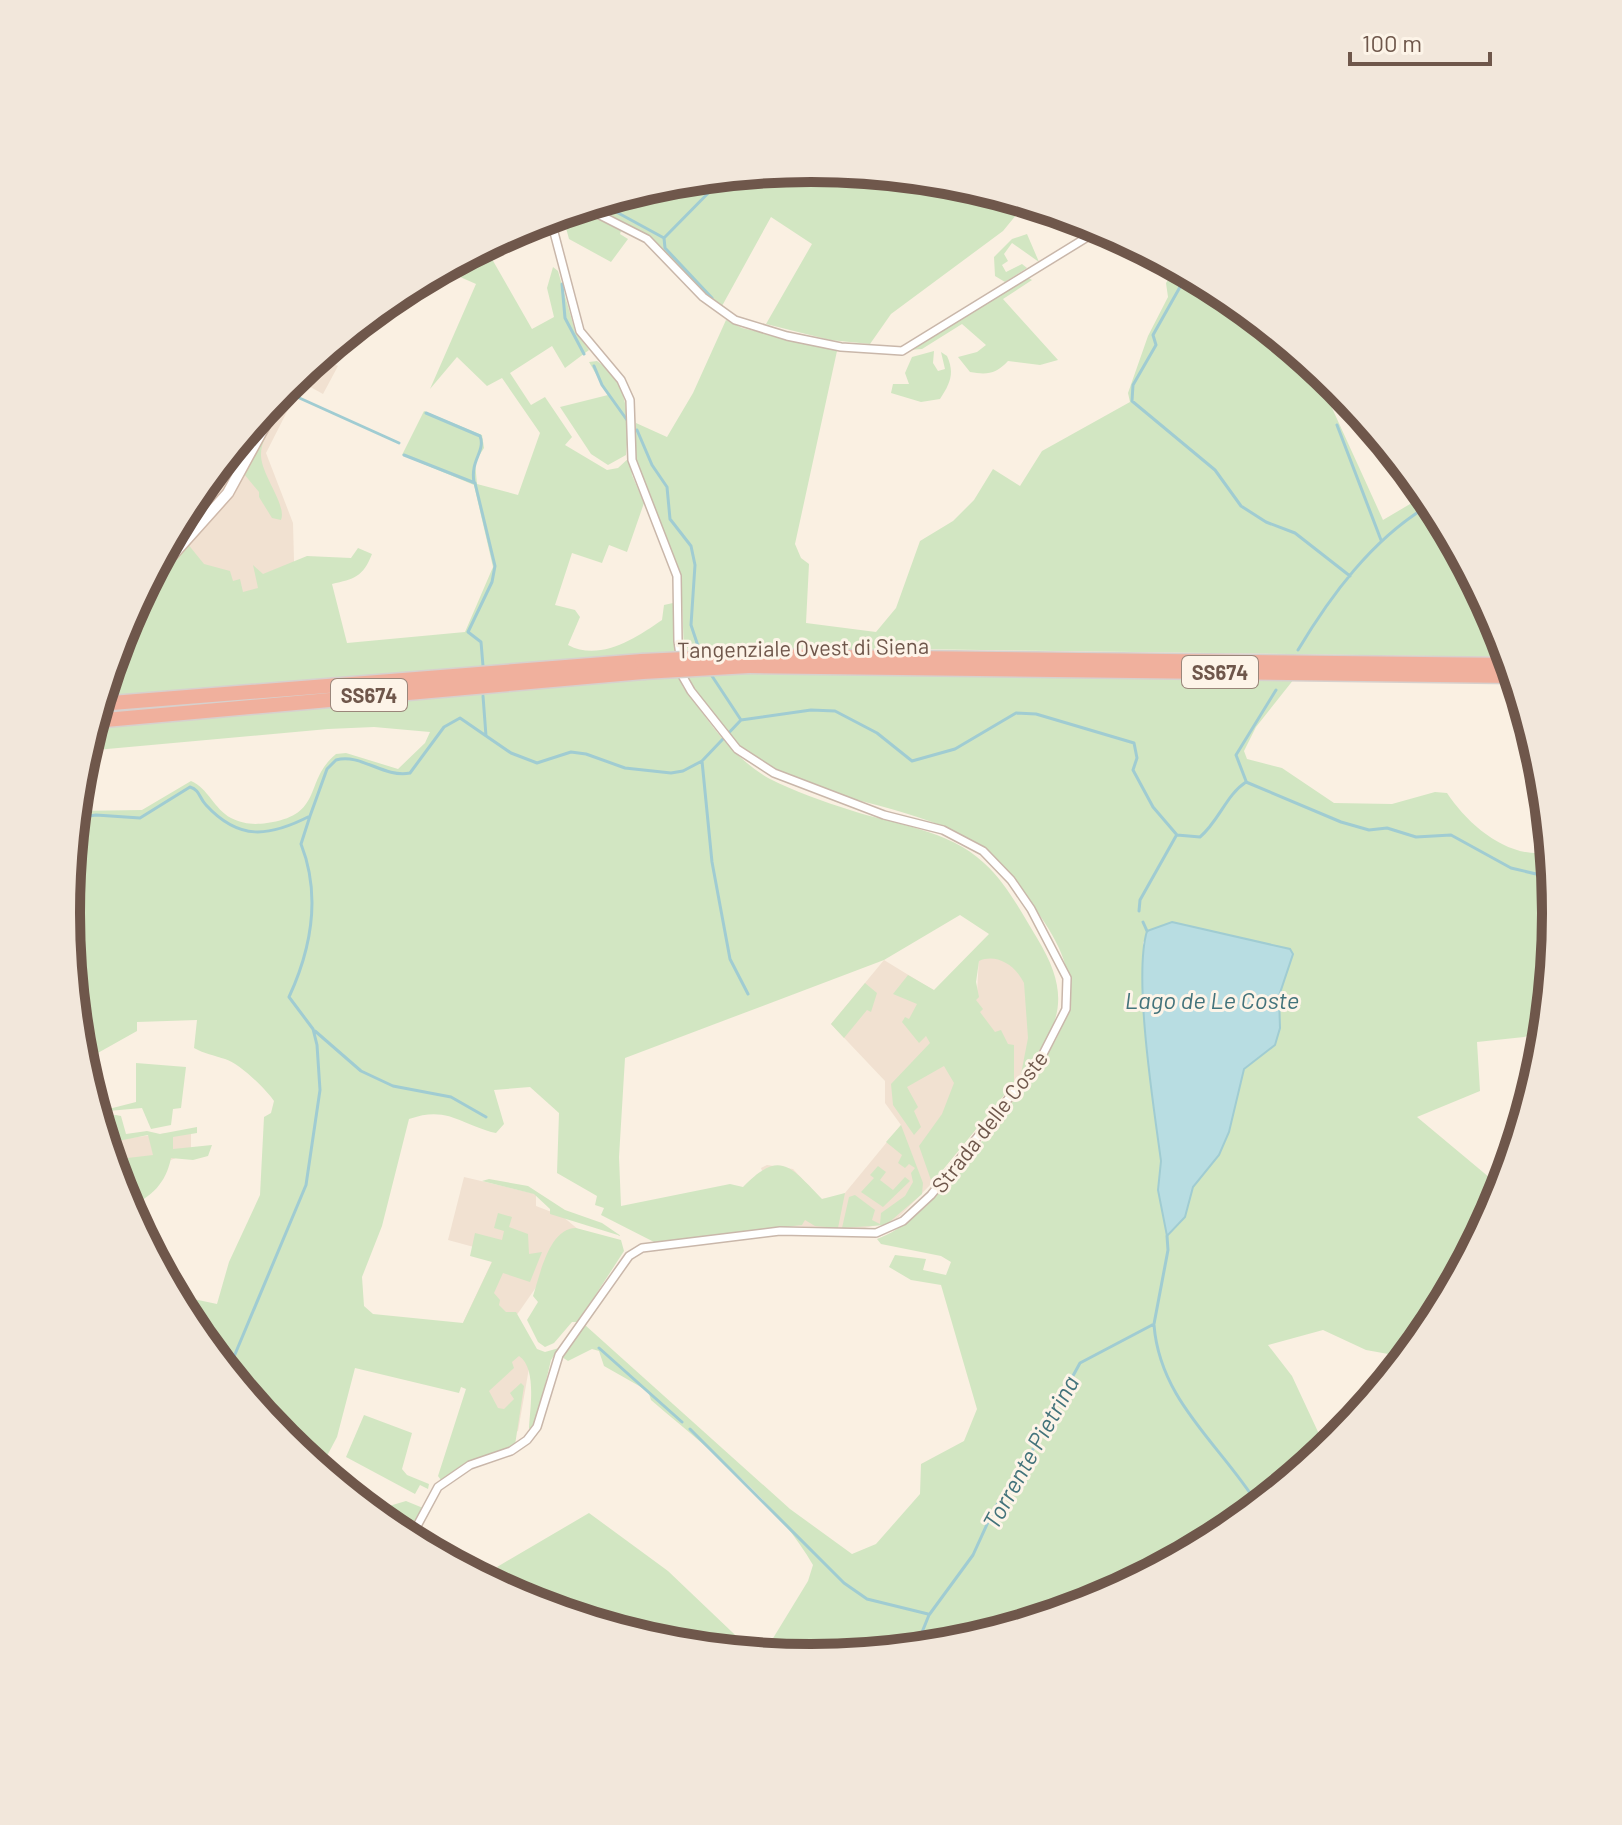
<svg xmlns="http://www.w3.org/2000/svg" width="1622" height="1825" viewBox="0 0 1622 1825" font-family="Barlow,sans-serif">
<rect width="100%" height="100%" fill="#faf0e2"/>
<path fill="#f1e1d1" d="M320,357L338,366L323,394L305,384L299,388L266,453L293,523L296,636L125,623L192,498L285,385Z
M991,941L1028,968L1041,1026L1038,1053L932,1183L896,1220L861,1229L780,1225L761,1168L767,1165L793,1169L821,1199L834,1198L845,1193L901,1125L885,1103V1081L831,1024L884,960L933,990L977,994L979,956Z
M107,1107L114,1140L191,1130V1152L118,1181L96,1109Z
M464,1177L536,1194V1206L562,1216L613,1258L555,1260L514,1319L529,1368L518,1431L493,1444L460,1329L496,1253L448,1240Z"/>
<path fill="#d2e6c2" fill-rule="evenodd" d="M811,168L957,182L1026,203L1003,231L891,314L870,344L830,340L766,324L812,244L771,217L722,306L706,294L650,237L591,205L666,182Z
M578,208L622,228L620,234L628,239L611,262L569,239L562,213Z
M1027,234L1039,262L1012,243L1004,254L1008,261L1002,265L1006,272L1022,264L1027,268L1005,282L995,276L994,257L1012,239Z
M503,237L492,259L532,329L554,317L547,288L553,267L558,271L575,331L589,350L565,368L552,346L510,373L531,405L545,397L572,437L565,445L607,470L618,468L630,457L632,475L644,503L627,552L609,545L602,563L572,553L555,605L575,610L580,617L568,645C600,662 636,638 662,620L664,605L673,603L675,653L101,699L123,627L136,602L187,543L204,564L230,571L233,581L240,579L243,592L258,588L253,565L263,574L307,556L351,558L358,548L372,554C363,577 354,579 332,584L347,643L465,632L493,567L474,485L402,455L424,411L482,435L484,448L475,462L477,484L518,495L540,433L502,378L487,386L457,357L430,389L476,284L442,269Z
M1177,267L1225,293L1331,380L1322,386L1383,520L1427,494L1499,628L1508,657L909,649L684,652L681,575L636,459V423L667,437L693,393L726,320L742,328L837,351L795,544L801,558L809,564L806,623L876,632L896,608L920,541L953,521L974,500L993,469L1020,486L1042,451L1130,402L1128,393L1148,336L1168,297L1166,283Z
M1027,277L1032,280L1003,299L1058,360L1040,365L1008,361C996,374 987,375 970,372L958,357L977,352L986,345L962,324L922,349L909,350Z
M934,351L933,363L938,371L945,369L941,352L947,356C955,373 950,384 940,399L921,402L891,393L893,384H909L905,373L912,357Z
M597,361C630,383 629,419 626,455L608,465L591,454L560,407L608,395L589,362Z
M292,381C295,407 260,429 261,456C262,476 287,505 281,520L272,518L259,497V492L244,474Z
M750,673L1294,679L1256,727L1244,751L1247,759L1282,768L1334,803L1392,804L1435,792L1447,793C1469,826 1509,860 1550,852L1556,913L1544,1031L1524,1037L1477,1042L1480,1091L1417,1117L1502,1188L1430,1327L1405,1357L1366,1350L1323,1330L1268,1345L1292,1376L1326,1449L1225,1532L1096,1601L956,1643L811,1657L764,1653L808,1581L813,1565C774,1498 709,1450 651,1400L648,1391L604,1366L599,1351L592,1349L568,1361L562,1357L585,1325L790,1509L852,1554L876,1544L920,1494L921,1464L964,1441L977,1409L941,1285L911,1280L889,1267L895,1255L926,1259L923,1270L946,1275L951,1262L941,1256L881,1244L877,1239C931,1220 978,1143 1015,1098C1078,1021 1092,979 1025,896C1008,875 993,854 970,840C901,799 810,803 745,751C735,743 727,730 718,719C707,705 694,691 687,675ZM1172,922L1290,949L1293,954L1279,996L1280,1028L1275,1045L1244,1068L1229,1132L1219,1155L1192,1187L1158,1190L1161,1161L1143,983V942Z
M679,676L683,687C709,721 732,758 770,779C794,791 824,802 850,810C895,825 948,829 984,863C1007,884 1021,912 1037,938C1071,994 1063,1025 1021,1074L1028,1038L1024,983C1016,966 997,953 979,961L976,982L979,997L976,1000L983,1009L980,1012L995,1032L1001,1030L1008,1044L1014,1045V1083L932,1183L919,1146L942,1114L954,1083L944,1066L907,1087L918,1107L914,1111L921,1127L914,1135L893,1105L891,1084L930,1043L926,1036L919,1043L902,1022L905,1017L909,1019L917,1004L893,994L908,975L934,990L989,934L960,915L884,960L625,1058L619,1157L621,1206L730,1184L743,1187C780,1149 790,1166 822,1199L845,1193L838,1228L815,1226L805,1220L802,1225L656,1243L601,1215L604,1208L595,1205L597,1196L557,1173L559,1113L530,1087L494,1090L504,1124L496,1133C461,1125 448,1105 409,1119L382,1226L362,1277L364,1306L373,1314L463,1323L492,1262L470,1256L475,1233L502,1240L504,1231L494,1228L498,1213L512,1217L509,1227L528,1234L529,1254L542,1252L530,1282L503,1273L494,1293L500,1300L499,1305L506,1312H516L537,1349L545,1352L559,1348L551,1360L535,1427L531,1431L529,1428C530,1408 537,1368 519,1356L512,1362L514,1368L489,1391L498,1408L504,1409L514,1399L510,1393L521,1383L524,1386L515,1445L466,1463L441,1480L438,1476L466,1389L461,1387L459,1393L355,1368L337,1437L320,1469C256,1416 203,1347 164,1275L184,1297L217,1304L229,1262L260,1195L264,1117L271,1113L274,1101C266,1089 239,1063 225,1059C213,1055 205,1054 194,1048L197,1020L137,1022V1031L96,1054L92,1074L87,1080L80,1057L66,912L76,811L142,810L191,781C208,788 214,809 231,818C244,824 253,825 267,823C325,815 303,781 336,754L346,753L398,769L425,743L430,732L374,727L328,729L85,751L93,726Z
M865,983L877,993L871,1012L867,1010L844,1038L831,1024Z
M136,1063L186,1067L181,1108L173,1109L171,1125L151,1129L142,1108L97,1112L136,1102Z
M116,1115L121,1116L126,1134L147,1131L160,1134L197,1127V1133L173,1137V1149L212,1145L208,1156L193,1160L171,1158C166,1183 152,1197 128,1207L108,1149L116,1148L119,1159L153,1155L148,1135L108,1143L101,1117Z
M901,1125L923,1183L922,1194L886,1225L842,1228L849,1197L855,1195L875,1210L872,1220L880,1224L881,1213L905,1196L913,1182L911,1173L915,1168L909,1164L905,1168L898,1163L902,1155L886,1142Z
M878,1166L886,1172L880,1180L893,1190L905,1177L910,1181L883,1207L861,1192L874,1178L870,1175Z
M489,1179L528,1186L565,1210L602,1223L621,1236L550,1214V1209L534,1194L482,1181Z
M576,1228L621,1240L624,1251L578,1322H572L554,1343L545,1347L538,1342L527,1320L538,1302L533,1296C540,1275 549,1228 576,1228Z
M364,1415L412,1433L402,1469L407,1475L429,1484L428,1489L420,1485L415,1494L346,1457Z
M347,1483L389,1506L406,1501L423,1508L407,1537L338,1484Z
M589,1513L668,1571L753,1652L665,1643L550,1608L497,1567Z"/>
<path fill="#b8dde2" stroke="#a0ccd2" stroke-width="2" d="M1172,922L1290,949L1293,954L1279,996L1280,1028L1275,1045L1244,1069L1229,1132L1219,1155L1193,1187L1185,1217L1167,1236L1158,1190L1161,1161C1154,1109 1133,977 1147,931Z"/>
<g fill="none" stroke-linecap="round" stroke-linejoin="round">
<path stroke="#a0ccd2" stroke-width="3" d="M598,202L664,238L725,176
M664,238L665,248L712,298
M1183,271L1180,287L1153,335L1156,345L1133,385L1132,401L1215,470L1241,506L1266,522L1295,533L1350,576
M562,284L565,318L584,354
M594,366L602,385L627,420
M295,396L399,443
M426,413L480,436C486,451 470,460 474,482
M1337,425L1381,540
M637,430L652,465L667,487L670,519L691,546L695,565L691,625L700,652
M404,455L475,483L495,566L492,582L468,632L481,642L483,666
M1298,650C1331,595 1371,541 1426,507
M710,673L741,720
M483,696L486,736
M702,761L712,862L730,959L748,994
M1246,781L1236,755L1276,690
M75,818L96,815L140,818L190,787C200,790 199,798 206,805C239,841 269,837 310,816L327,769L336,760C361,753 383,778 410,773L444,727L460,718L511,753L537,763L571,752L586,754L625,768L671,773L683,771L702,761L741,720L811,710L835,711L877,733L912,761L955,749L1016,713L1036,714L1134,743L1137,758L1133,770L1153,807L1177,835L1200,837C1219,821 1226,795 1246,782L1341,822L1369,830L1387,828L1416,837L1451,835L1511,868L1553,878
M1139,911L1140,900L1176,836
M1143,922L1147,931
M315,1031L361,1071L393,1086L451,1097L486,1117
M1154,1325C1160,1401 1220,1444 1258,1505
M599,1348L682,1422
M228,1371L306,1185L320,1090L317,1045L313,1029L289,997C312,947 321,895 301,844L310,816
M690,1429L844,1583L867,1599L928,1614
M916,1647L929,1615L973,1555L994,1509L1027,1460L1080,1363L1154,1324L1168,1250L1167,1236"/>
<g stroke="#c9b7aa" stroke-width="10">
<path id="street" d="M584,207L647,239L703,297L735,320L787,336L841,347L902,351L1102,228
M410,1539L438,1487L470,1465L511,1451L527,1440L537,1427L559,1355L629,1256L642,1248L780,1231L876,1233L903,1221L931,1195L1041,1058L1066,1009L1067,978L1031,909L1011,880L983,851L943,830L884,815L774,773L737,749L691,691L683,677L678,641L677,576L632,460L630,400L621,380L580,331L550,217"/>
</g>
<g stroke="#cfb9aa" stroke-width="13">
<path id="secondary" d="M143,588L228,493L288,383"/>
</g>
<g stroke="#d7d0cd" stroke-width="17">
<path id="highway" d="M748,656L1511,665
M749,666L1514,676
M99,704L642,661
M94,721L643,672"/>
</g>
<use href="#street" stroke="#fff" stroke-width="7"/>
<use href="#secondary" stroke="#fff" stroke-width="10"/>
<use href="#highway" stroke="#f0b09d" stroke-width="14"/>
<g stroke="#d7d0cd" stroke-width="17" stroke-linecap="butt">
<path id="highway-bridge" d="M642,661L748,656
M643,672L749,666"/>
</g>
<use href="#highway-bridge" stroke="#f0b09d" stroke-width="14"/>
</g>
<g text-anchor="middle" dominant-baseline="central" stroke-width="6" stroke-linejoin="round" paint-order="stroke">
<g fill="#fdf4e8" stroke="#9a867a" stroke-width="2">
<rect x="1182" y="656" width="76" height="32" rx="6"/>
<rect x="331" y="679" width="76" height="32" rx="6"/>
</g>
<g font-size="20" font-weight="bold" fill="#6f574b">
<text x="1220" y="672">SS674</text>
<text x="369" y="695">SS674</text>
</g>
<g font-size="22" fill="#6f574b" stroke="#fdf4e8">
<text transform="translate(803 647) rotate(-1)">Tangenziale Ovest di Siena</text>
<text transform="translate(989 1121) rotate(-52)">Strada delle Coste</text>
</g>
<g font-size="24" font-style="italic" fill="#43737b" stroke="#fdf4e8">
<text x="1212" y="999">Lago de Le Coste</text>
<text transform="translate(1030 1452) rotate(-61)">Torrente Pietrina</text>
</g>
</g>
<path d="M0 0H1622V1825H0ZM80 913a731 731 0 1 1 1462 0a731 731 0 1 1-1462 0Z" fill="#f2e7db" fill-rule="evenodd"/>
<path fill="none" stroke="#6f574b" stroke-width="10" d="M80 913a731 731 0 1 1 1462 0a731 731 0 1 1-1462 0Z"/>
<path d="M1350 52v12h140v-12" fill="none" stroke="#6f574b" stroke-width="4"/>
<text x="1362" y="52" font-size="24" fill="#6f574b" stroke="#fdf4e8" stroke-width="6" paint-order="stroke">100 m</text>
</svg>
